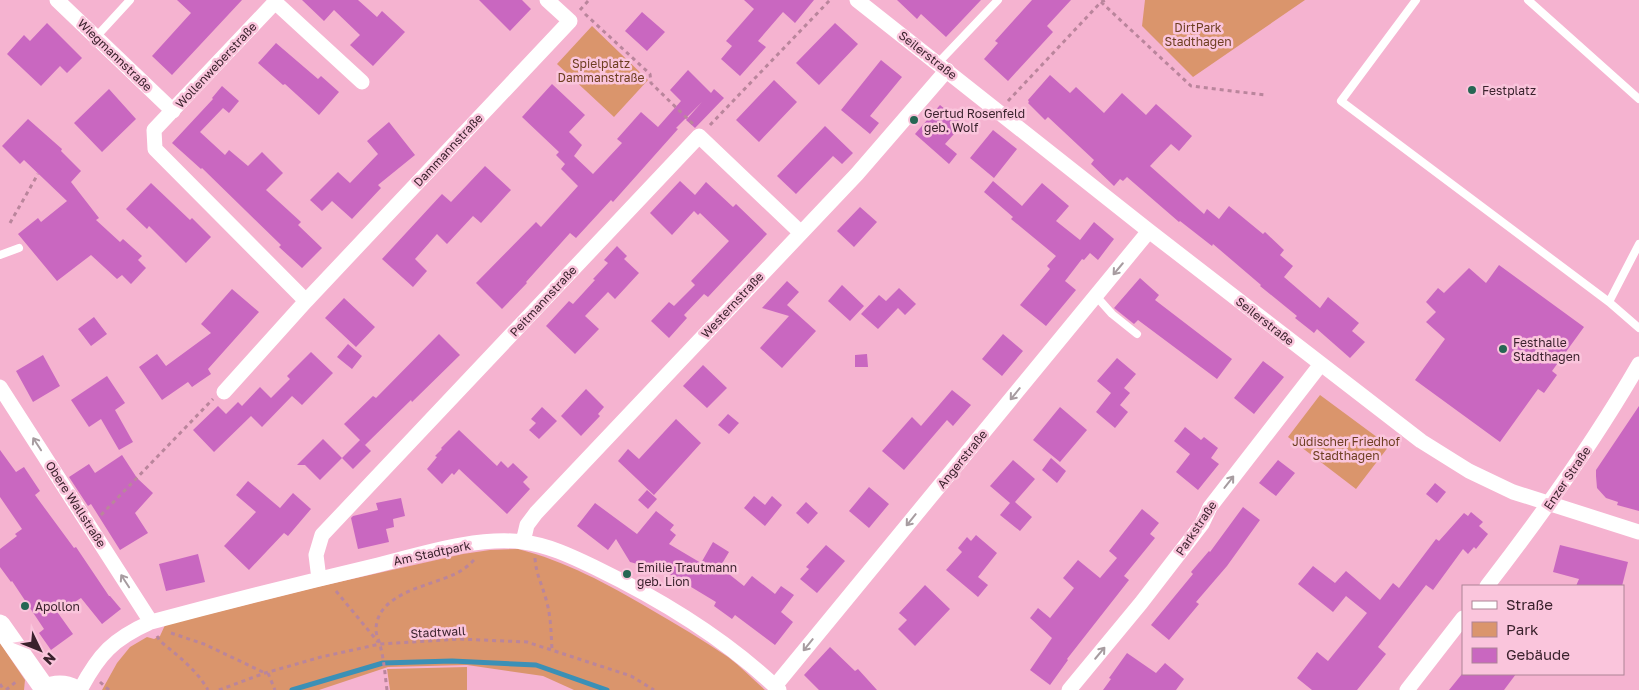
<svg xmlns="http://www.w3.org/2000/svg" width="1639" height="690" viewBox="0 0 1639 690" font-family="'Golos Text',sans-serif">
<rect width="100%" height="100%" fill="#f5b3d0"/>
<path fill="#da956c" d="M1145,0H1305L1193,77L1142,26Z
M592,26L648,80L614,117L557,64Z
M1320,395L1389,446L1356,489L1288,437Z
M518,549C565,561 608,584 650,609C676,624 703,640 728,657C741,667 753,679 765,690H574L543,676L467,665L388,667L319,690H102L117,663L130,647L147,637L154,639L160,636L165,625L321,586L463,554L490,550Z
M0,643L25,680L24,690H0Z
M467,667V690H390L387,669Z"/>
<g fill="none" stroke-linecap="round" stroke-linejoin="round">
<path stroke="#3b90b6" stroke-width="5" d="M292,690L383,663L452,661L536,665L607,690"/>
</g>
<path fill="#c967c0" d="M177,0H242L172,75L152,56L191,13Z
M302,0H358L377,17L382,11L405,32L373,66L350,45L360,35L334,10L324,21Z
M479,0H522L531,9L510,31Z
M744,0H814L795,23L783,12L758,41L766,47L740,76L721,59L732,46L726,41L754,9Z
M897,0H981L946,37L921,14L917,19Z
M1032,0H1071L1047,26L1053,32L1008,81L984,59L998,43L995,41Z
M642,12L665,32L647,51L625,31Z
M47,23L82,58L67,73L60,66L41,86L7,54L24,35L30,41Z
M835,23L858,44L819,85L796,63Z
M276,43L318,79L321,76L339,92L319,115L285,84L283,85L258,63Z
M881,60L902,77L870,116L879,123L870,134L841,110Z
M688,70L711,93L714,89L724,98L695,128L686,120L702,102L676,128L678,129L613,202L611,200L576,238L570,233L526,282L527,283L502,309L476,283L536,222L541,227L578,186L561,169L565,164L556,155L559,152L522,117L552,84L585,115L569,132L582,145L574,156L593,174L622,143L617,139L641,112L658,127L681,101L670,90Z
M1050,75L1070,93L1076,87L1104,113L1122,93L1146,115L1156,104L1192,136L1179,151L1171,144L1150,166L1204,214L1207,209L1219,219L1229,206L1263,234L1265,232L1284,250L1280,255L1293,266L1284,277L1320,308L1328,297L1359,323L1352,331L1365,342L1350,358L1317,329L1314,333L1295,318L1297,316L1260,286L1261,285L1213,244L1212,246L1180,221L1179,222L1127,177L1123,181L1120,179L1114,186L1091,164L1094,160L1048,117L1045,120L1028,103L1029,102L1028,100Z
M774,80L797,102L759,142L736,120Z
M222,86L239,101L229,113L223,108L200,132L225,155L229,150L248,166L262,152L283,173L266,190L301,222L298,225L322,248L302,268L279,247L281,245L202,168L201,169L172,143L213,99L212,98Z
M109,89L136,119L102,152L74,123Z
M940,105L963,124L945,144L957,154L949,164L915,134Z
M28,119L62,149L61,151L81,171L71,182L99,218L96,220L120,242L123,239L142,256L138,260L146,268L131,284L122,275L117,279L91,255L57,281L18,234L38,218L41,222L67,201L24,160L20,164L2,146Z
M389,122L415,155L378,185L381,188L352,219L332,201L322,211L310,200L338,172L350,183L378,154L367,141Z
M825,126L853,153L842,164L833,156L796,194L777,176Z
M993,130L1017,149L994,178L970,158Z
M485,166L511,190L481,223L473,216L447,244L437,234L415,259L427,271L413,287L382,259L442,194L451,202Z
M680,181L695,195L706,182L733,207L736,204L767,234L708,297L704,294L684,315L687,318L669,338L651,321L669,302L674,306L695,285L691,281L729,241L700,213L698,215L694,211L672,235L650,213Z
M993,181L1022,206L1042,183L1069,206L1056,221L1080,240L1094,222L1114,239L1098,260L1090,253L1084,260L1082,259L1065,281L1076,290L1046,326L1020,305L1050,269L1047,266L1056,256L1011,219L1013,217L984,192Z
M151,183L190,220L192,218L211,237L186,263L149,226L147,229L126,209Z
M860,207L877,222L854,247L837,231Z
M617,246L627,256L624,259L639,273L615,299L608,292L585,316L599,329L575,354L546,326L569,301L573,304L595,280L593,279L608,263L604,260Z
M1499,265L1584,327L1552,371L1557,375L1544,393L1538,389L1500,442L1415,380L1445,339L1426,322L1436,312L1426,302L1438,288L1444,293L1469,268L1486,283Z
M1140,278L1159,295L1155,300L1232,359L1217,379L1138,320L1134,324L1114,308Z
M787,281L799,292L787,305L816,331L782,368L760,348L789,316L762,308Z
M842,285L864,306L850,321L828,301Z
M899,288L916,304L905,315L898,308L878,329L861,314L879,295L886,301Z
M232,289L259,312L208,369L211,374L192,387L188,382L162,400L139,367L157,354L166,366L211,333L201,324Z
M344,298L375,327L356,347L325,318Z
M94,317L107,334L91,346L78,329Z
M439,334L460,355L412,402L411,400L365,445L344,424L373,396L376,398Z
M1003,334L1023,351L1002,376L982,359Z
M348,344L362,356L352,369L337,357Z
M311,352L333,373L302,405L292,396L262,427L251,416L214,452L193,430L218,406L226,414L238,402L242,406L260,387L271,398L290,379L287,376Z
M867,354L868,367H855V355Z
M43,355L60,386L33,402L16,371Z
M1117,358L1136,374L1124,388L1130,393L1120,405L1128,412L1115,428L1096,412L1111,393L1097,381Z
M1263,361L1284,377L1254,414L1234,398Z
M703,365L727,388L707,408L683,386Z
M107,376L125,403L115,410L133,442L119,450L101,419L89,427L71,400Z
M586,389L604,407L598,414L600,416L581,436L561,416Z
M952,390L971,405L953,426L947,420L904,470L882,451L912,417L921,426Z
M1639,406V511L1617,505L1618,502L1606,498L1597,488L1596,476V470Z
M542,407L557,421L539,439L529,430L536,423L531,419Z
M1060,407L1087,430L1060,462L1033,440Z
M728,414L739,423L729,434L718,425Z
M676,419L701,443L654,495L618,461L628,449L639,459Z
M1185,427L1201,440L1204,437L1218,448L1211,458L1219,464L1198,490L1176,472L1190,454L1174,441Z
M459,430L497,466L501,461L508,468L513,463L528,477L523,482L530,489L507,514L459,469L454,475L452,473L442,484L427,469L437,457L435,456L442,449L441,448Z
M323,439L342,458L320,480L305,465H297Z
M360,440L371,451L353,469L342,458Z
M0,450L16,472L24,467L40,491L35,495L74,548L76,547L109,596H110L121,609L102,624L81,598L58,613L73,634L51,650L39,633L44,629L12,581L11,582L0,567V549L17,536L15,534L22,529L0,497Z
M122,455L137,478L153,493L135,513L148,533L120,550L91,504L88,506L69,477L89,464L95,473Z
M1051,458L1066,471L1057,483L1042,470Z
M1013,460L1035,479L1015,502L1032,517L1020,531L1000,515L1010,503L990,486Z
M1278,460L1295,473L1276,496L1259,483Z
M248,481L280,508L293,493L311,509L288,536L284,533L249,570L224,546L256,512L236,495Z
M1435,483L1446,492L1437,503L1426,494Z
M869,487L889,504L869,528L849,511Z
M647,490L657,499L648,509L638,500Z
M754,496L765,505L772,496L782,505L765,526L744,508Z
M401,498L405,516L393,519L394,527L386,529L389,542L358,549L351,518L353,516L378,510L376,503Z
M806,502L818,513L808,524L796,513Z
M595,503L637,534L656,511L674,525L670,530L676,535L669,544L701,563L713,542L729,552L720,567L744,586L752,576L775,594L781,586L794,595L781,612L793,622L775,645L735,615L732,619L714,606L716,602L653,564L648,570L641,565L630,562L616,539L608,550L577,526Z
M1243,507L1260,520L1227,566L1196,602L1199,604L1169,640L1151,625L1193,574L1191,572L1209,551L1210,552Z
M1142,509L1159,523L1150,534L1155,538L1124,576L1129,580L1067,659L1068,660L1050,685L1030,670L1052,638L1030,618L1038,608L1050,618L1074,588L1063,578L1078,560L1100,578L1117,558L1109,551Z
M1471,512L1483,522L1479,526L1488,534L1476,549L1474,547L1468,554L1463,549L1433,590L1426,585L1378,647L1386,654L1357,690H1312L1297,678L1317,652L1328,661L1367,613L1346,596L1333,612L1298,584L1313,566L1335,583L1346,571L1380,600L1393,583L1399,588L1436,539L1439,541L1464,513L1468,516Z
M976,535L997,553L978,577L988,585L978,597L946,570L962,552L958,548L967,537L971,541Z
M826,545L845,561L817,593L800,579L809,569L806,567Z
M1560,545L1628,562L1622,586H1576L1579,579L1553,572Z
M198,554L205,582L166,591L159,564Z
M925,585L950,609L915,646L898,629L907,620L899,613Z
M830,647L855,671L858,669L877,690H819L804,675Z
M1127,653L1156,673L1165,663L1184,679L1176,690H1103L1111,679L1109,678Z
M1462,674H1516L1504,690H1449Z"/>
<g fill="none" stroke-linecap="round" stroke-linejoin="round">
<path stroke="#ba859c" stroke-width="3" stroke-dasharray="4 4" stroke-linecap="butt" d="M1101,2L1191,86L1265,95
M580,10L589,0
M585,14L650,74L651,83L693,124
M1008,101L1101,2L1107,0
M710,125L830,0
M10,223L38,174
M101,515L213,399
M535,558C536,574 541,582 545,596C551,614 551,632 552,650
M336,591L378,642
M171,633L204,644L265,673
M157,636L160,641C178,656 196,669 208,690
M268,673L275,690
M100,682L109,690
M0,684L4,690
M6,690L17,681
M219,690L265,673L321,657L380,644L459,639L527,642L631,676L654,690
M387,690C385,675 384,659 380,645C379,640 376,635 376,630C376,593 430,586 455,574C464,570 470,564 476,558"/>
<path stroke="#fff" stroke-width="8" d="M1416,0L1341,101L1609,302L1639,328
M1528,0L1639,99
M96,37L130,0
M938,63L998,0
M0,255L19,248
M1096,296L1112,314L1137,334
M1609,302L1639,244"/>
<path stroke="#fff" stroke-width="15" d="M57,0L173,111
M277,0L154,130L155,149L306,301L570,21L547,0
M857,0L1149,231L1421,441L1469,471L1513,492L1639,532
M275,2L362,82
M0,387L151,622
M224,392L306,301
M523,542L527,525L536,513L857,174L947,70
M319,579L316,555L322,535L699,136L800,232
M1487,586C1542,515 1594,442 1639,364
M775,686L1149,231
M80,690C99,654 113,639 151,622C226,602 302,583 378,565C422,554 478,536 523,542C548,545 571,556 594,567C660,599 726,639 779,690
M1069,690L1141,603L1202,524L1210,507L1321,364
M1407,690L1463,618"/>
<path stroke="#fff" stroke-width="21" d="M0,625L45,689
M44,690C54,685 64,684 75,690"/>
</g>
<defs><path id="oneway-shaft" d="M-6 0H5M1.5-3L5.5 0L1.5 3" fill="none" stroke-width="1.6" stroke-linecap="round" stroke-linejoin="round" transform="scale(1.25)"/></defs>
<g stroke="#a79ca0">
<use href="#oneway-shaft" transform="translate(1118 269) rotate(130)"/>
<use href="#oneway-shaft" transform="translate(1015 394) rotate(129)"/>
<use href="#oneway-shaft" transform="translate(37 444) rotate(-123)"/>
<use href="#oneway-shaft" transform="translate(1229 482) rotate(-52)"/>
<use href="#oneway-shaft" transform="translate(911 520) rotate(129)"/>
<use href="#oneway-shaft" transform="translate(125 581) rotate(-123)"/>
<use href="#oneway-shaft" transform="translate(808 645) rotate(129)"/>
<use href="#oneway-shaft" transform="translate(1100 653) rotate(-50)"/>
</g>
<g fill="#266653" stroke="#fac5dc" stroke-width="2">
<circle cx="1472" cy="90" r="5"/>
<circle cx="914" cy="120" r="5"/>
<circle cx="1503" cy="349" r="5"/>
<circle cx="627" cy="574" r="5"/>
<circle cx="25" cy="606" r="5"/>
</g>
<g text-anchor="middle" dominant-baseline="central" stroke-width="5" stroke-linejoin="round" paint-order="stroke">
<g font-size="12" fill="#6e3f22" stroke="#fac5dc">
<text x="1198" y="27">DirtPark<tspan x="1198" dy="14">Stadthagen</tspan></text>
<text x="601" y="63">Spielplatz<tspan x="601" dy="14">Dammanstraße</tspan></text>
<text x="1346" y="441">Jüdischer Friedhof<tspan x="1346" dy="14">Stadthagen</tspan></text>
</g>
<g font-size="12" fill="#3b222d" stroke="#fac5dc">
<text transform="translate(115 55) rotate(44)">Wiegmannstraße</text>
<text transform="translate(928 55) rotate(38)">Seilerstraße</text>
<text transform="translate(216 65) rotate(-47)">Wollenweberstraße</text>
<text transform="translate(448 150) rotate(-47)">Dammannstraße</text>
<text transform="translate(543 301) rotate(-47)">Peitmannstraße</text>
<text transform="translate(732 305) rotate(-47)">Westernstraße</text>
<text transform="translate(1265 321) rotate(38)">Seilerstraße</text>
<text transform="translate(962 459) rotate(-51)">Angerstraße</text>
<text transform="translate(1567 478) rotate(-56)">Enzer Straße</text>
<text transform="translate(76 504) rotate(57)">Obere Wallstraße</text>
<text transform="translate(1196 528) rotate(-56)">Parkstraße</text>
<text transform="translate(432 553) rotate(-12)">Am Stadtpark</text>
<text transform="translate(438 632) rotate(-3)">Stadtwall</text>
</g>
<g font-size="12" fill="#3b222d" stroke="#fac5dc" text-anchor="start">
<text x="1482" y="90">Festplatz</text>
<text x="924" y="113">Gertud Rosenfeld<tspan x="924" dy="14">geb. Wolf</tspan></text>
<text x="1513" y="342">Festhalle<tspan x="1513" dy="14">Stadthagen</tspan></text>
<text x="637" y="567">Emilie Trautmann<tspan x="637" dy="14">geb. Lion</tspan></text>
<text x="35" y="606">Apollon</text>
</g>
</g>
<rect x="1462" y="585" width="162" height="90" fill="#fac5dc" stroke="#ae8496"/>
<rect x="1472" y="601" width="25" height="8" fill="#ffffff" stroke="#ae8496"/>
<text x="1506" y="610" font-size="15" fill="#3b222d">Straße</text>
<rect x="1472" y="622" width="25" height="15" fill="#da956c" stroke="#ae8496"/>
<text x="1506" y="635" font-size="15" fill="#3b222d">Park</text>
<rect x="1472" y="648" width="25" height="15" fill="#c967c0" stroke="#ae8496"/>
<text x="1506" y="660" font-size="15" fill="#3b222d">Gebäude</text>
<g transform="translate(40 650) rotate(133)" stroke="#fac5dc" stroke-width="4" paint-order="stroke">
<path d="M0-4L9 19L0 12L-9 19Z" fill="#3b222d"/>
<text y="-8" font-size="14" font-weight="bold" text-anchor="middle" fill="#3b222d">N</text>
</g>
</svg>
